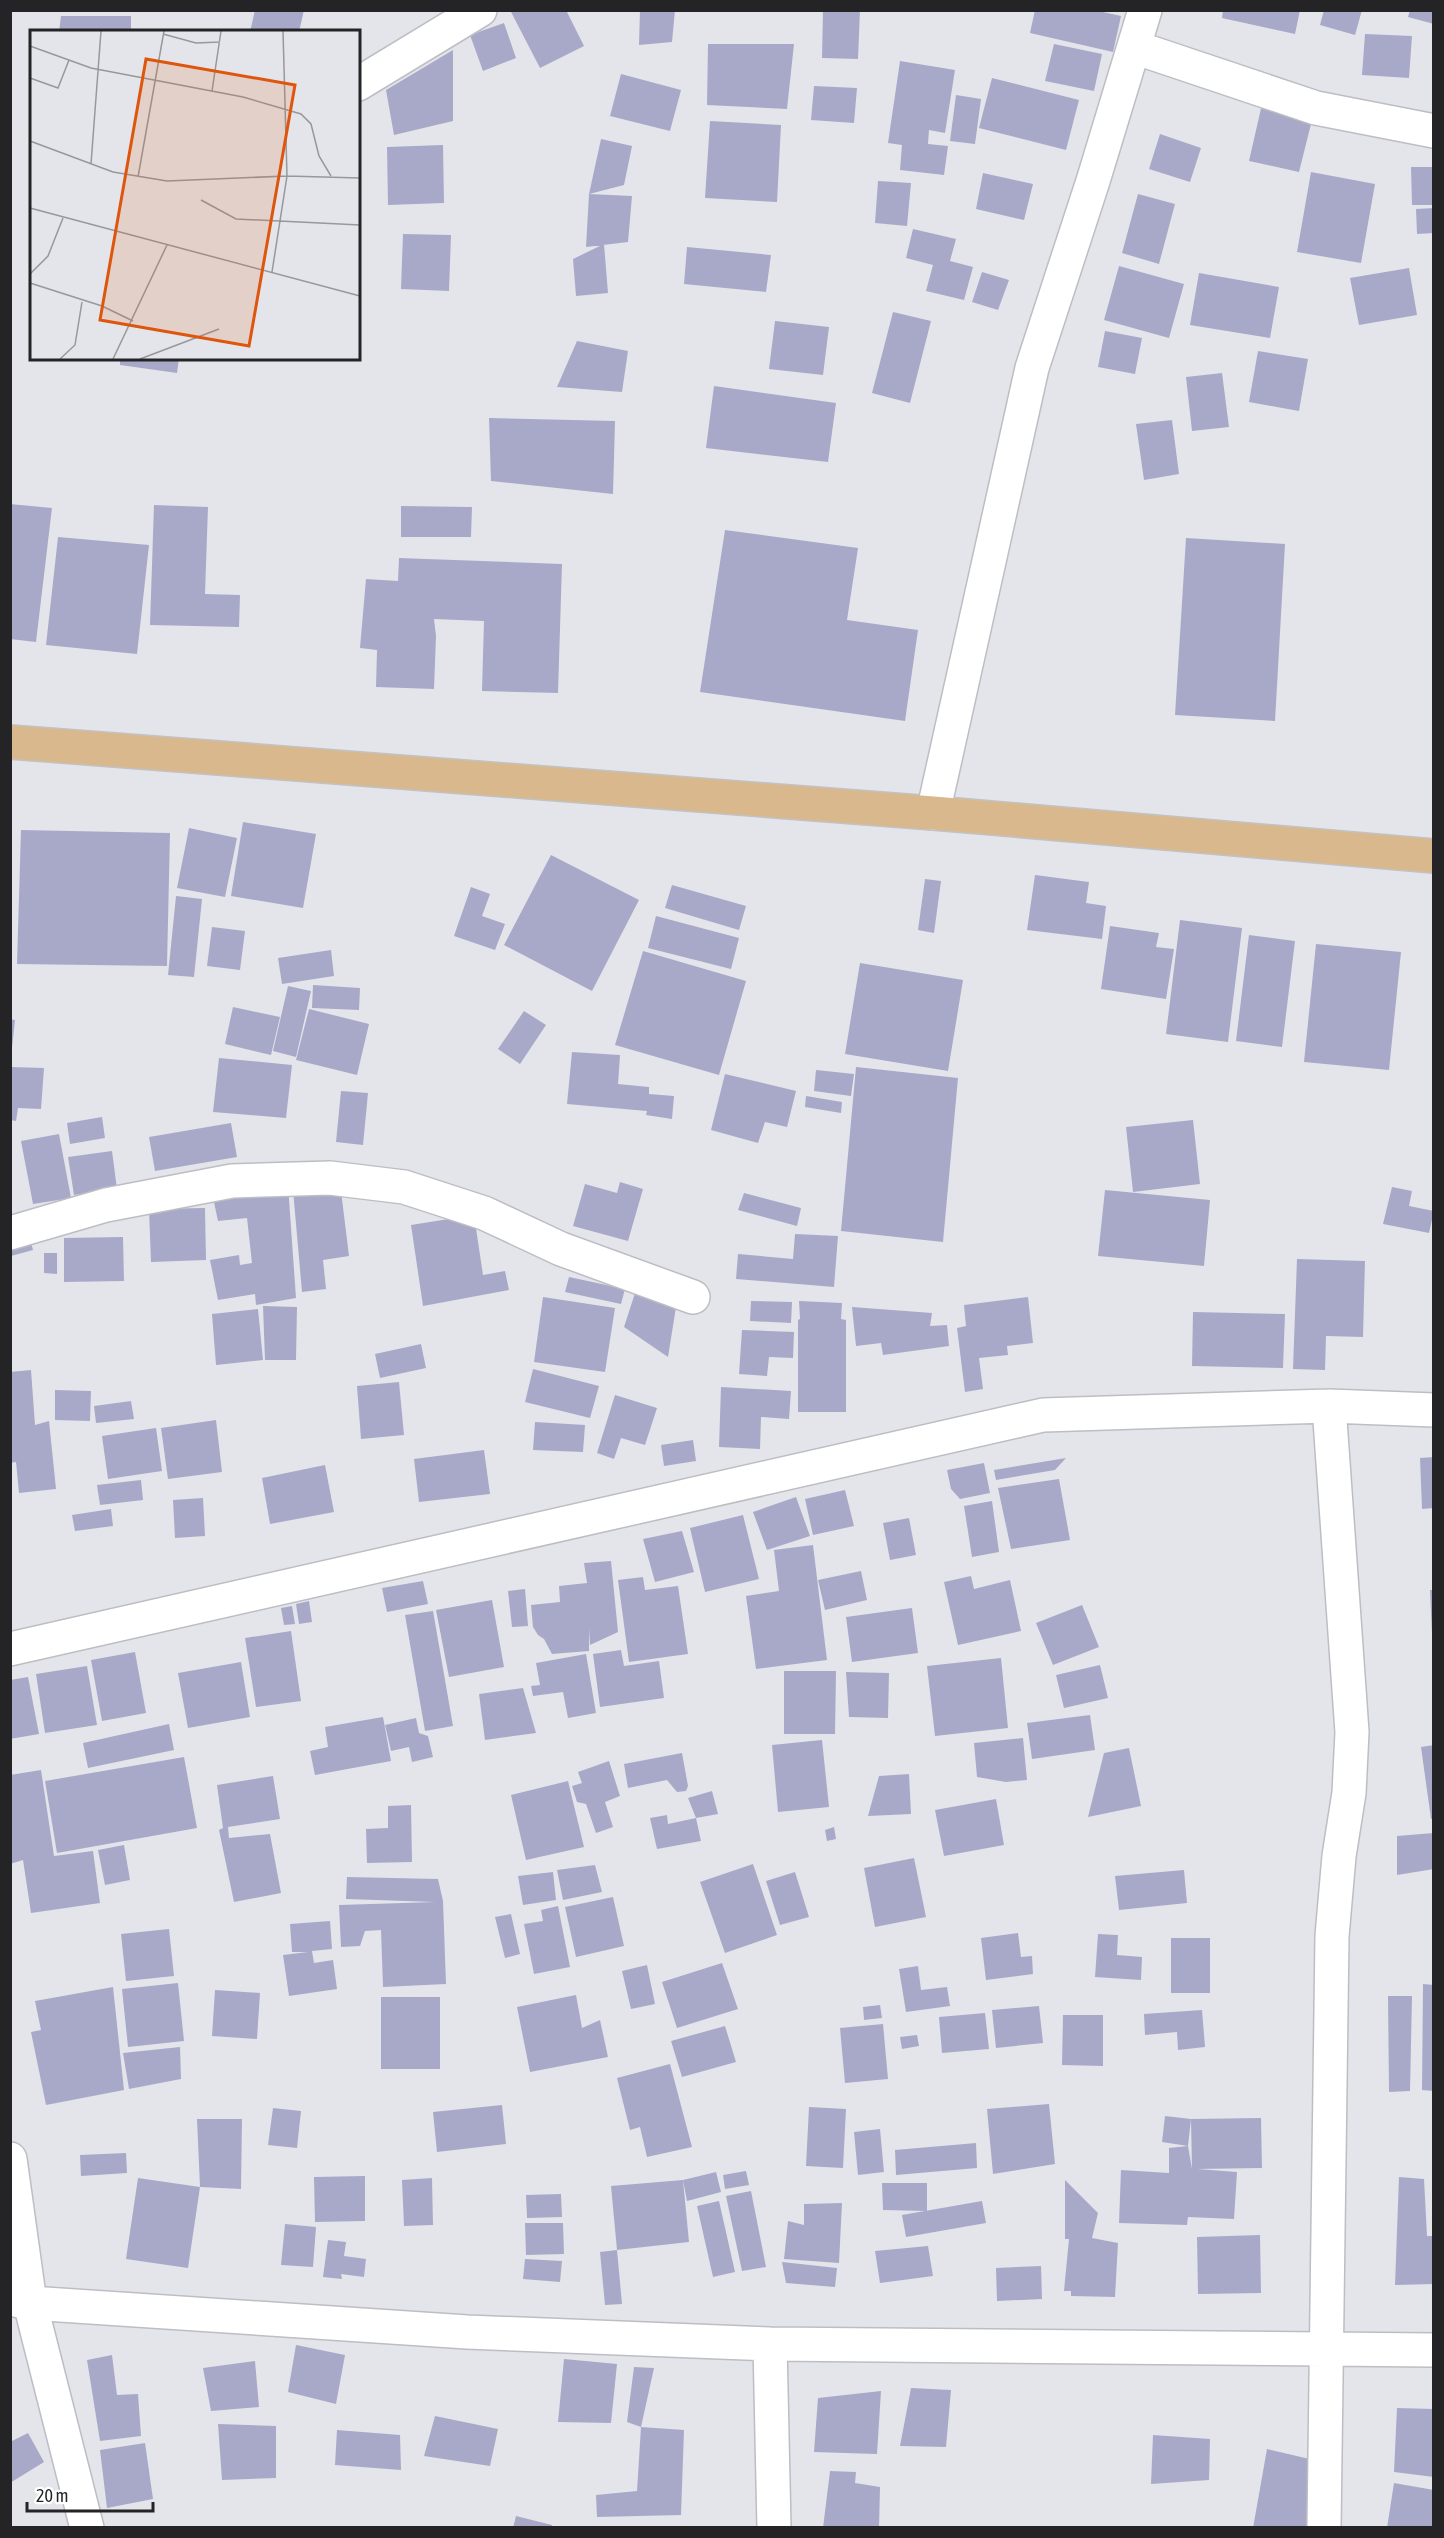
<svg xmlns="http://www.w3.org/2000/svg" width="1444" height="2538" viewBox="0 0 1444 2538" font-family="'Asap Condensed',sans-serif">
<rect width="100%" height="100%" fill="#e4e5ea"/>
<path fill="#a8a9c9" d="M255,10H304L299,32H250Z
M510,10H566L584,46L540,68Z
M640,10H675L672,42L639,45Z
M823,10H860L858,59L822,58Z
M1035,10H1094L1121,16L1113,52L1030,33Z
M1223,10H1300L1295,34L1222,18Z
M1324,10H1362L1355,35L1320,25Z
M1410,10H1434V24L1408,17Z
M61,16H131V32H59Z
M504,23L516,58L483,71L470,35Z
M1365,34L1412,36L1409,78L1362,75Z
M708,44H794L787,109L707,105Z
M1054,44L1102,54L1094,91L1045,81Z
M453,50V121L394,135L386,90Z
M900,61L955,70L945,133L929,130L928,144L948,146L944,175L900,170L902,145L888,143Z
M621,74L681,90L670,131L610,116Z
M992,78L1079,100L1066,150L979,128Z
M814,86L857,88L854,123L811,120Z
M956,95L981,99L975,144L950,141Z
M1262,104L1313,116L1299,172L1249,161Z
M710,121L781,125L777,202L705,198Z
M1160,134L1201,148L1190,182L1149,169Z
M601,139L632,146L624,185L589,194Z
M443,145L444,203L388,205L387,147Z
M1411,167H1434V205H1412Z
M1311,172L1375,184L1361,263L1297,252Z
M983,173L1033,184L1024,220L976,209Z
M878,181L911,183L907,226L875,223Z
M589,194L632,196L628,242L586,247Z
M1138,194L1175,204L1159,264L1122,253Z
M1434,208V233L1417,234L1416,209Z
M913,229L956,239L950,261L973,267L964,300L926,291L933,265L906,258Z
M403,234L451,235L449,291L401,289Z
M604,244L608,293L576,296L573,259Z
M687,247L771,255L766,292L684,284Z
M1119,266L1184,284L1169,338L1104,320Z
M1409,268L1417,315L1359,325L1350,278Z
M982,272L1009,280L998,310L972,302Z
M1199,273L1279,287L1270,338L1190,325Z
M893,312L931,321L910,403L872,393Z
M775,321L829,327L823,375L769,369Z
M1105,331L1142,338L1135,374L1098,367Z
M577,341L628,351L622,392L557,387Z
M1258,351L1308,359L1299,411L1249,402Z
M120,358H179L177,373L120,365Z
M1222,373L1229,427L1192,431L1186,377Z
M714,386L836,403L828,462L706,448Z
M489,418L615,421L613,494L491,481Z
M1172,420L1179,474L1144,480L1136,424Z
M10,504L52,508L36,642L10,639Z
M154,505L208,507L205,594L240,595L239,627L150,625Z
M401,506L472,507L471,537H401Z
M725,530L858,548L847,620L918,630L905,721L700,692Z
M58,537L149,545L137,654L46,645Z
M1186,538L1285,544L1275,721L1175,715Z
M399,558L562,564L558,693L482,691L484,621L434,619L436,636L434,689L376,687L377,650L360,648L366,579L398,581Z
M243,822L316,834L303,908L231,896Z
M189,828L237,838L225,897L177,888Z
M21,830L170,833L167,966L17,964Z
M551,855L639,900L592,991L504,945Z
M1035,875L1089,882L1086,903L1106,906L1102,939L1027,930Z
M925,879L941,881L934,933L918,930Z
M672,885L746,906L739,930L665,908Z
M471,887L490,894L482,916L505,924L495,950L454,936Z
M176,896L202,899L194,977L168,975Z
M656,916L739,938L731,969L648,948Z
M1180,920L1242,928L1228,1042L1166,1034Z
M1110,926L1159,933L1156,947L1174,949L1166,999L1101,989Z
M212,927L245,931L240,970L207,966Z
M1249,935L1295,941L1282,1047L1236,1041Z
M1316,944L1401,952L1389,1070L1304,1062Z
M331,950L334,976L282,984L278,958Z
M643,951L746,981L719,1075L615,1045Z
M860,963L963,980L948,1071L845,1054Z
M313,985L360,988L359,1010L312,1008Z
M288,986L311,991L296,1057L273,1051Z
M233,1007L280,1017L271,1055L225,1044Z
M309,1009L369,1024L357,1075L296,1060Z
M524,1011L546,1025L520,1064L498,1049Z
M10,1019L15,1020L12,1048H10Z
M572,1052L620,1055L618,1084L649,1087V1094L674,1096L672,1119L646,1115L647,1111L567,1104Z
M219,1058L292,1065L286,1118L213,1112Z
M10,1067L44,1068L41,1109L18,1108L16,1121L10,1120Z
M856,1067L958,1078L943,1242L841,1231Z
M816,1070L854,1074L851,1096L814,1091Z
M725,1074L796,1091L787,1127L765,1122L758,1143L711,1130Z
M341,1091L368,1093L363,1145L336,1142Z
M806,1096L842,1102L841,1113L805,1107Z
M102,1117L105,1138L70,1144L67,1123Z
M1193,1120L1200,1184L1133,1192L1126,1127Z
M231,1123L237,1157L155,1171L149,1137Z
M59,1134L71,1198L33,1204L21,1141Z
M112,1151L117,1189L74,1195L68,1157Z
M620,1182L643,1189L628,1241L573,1226L585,1184L617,1193Z
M288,1185L296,1298L256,1305L255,1294L218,1300L210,1260L239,1255L240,1265L252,1263L247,1218L218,1221L212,1193Z
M1392,1187L1412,1191L1409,1206L1434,1211L1429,1233L1383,1224Z
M293,1190L341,1191L349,1256L323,1260L326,1289L302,1292Z
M1105,1190L1210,1200L1204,1266L1098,1256Z
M744,1193L801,1208L797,1226L738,1210Z
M205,1208L206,1260L151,1262L149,1209Z
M474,1215L483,1275L505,1271L509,1290L423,1306L411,1225Z
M795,1234L838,1236L834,1287L736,1279L738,1254L793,1259Z
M29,1235L33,1250L11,1256L10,1239Z
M123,1237L124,1281L64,1282V1238Z
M44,1253H57V1274L44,1273Z
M1297,1259L1365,1261L1363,1337L1326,1336L1325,1370L1293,1369Z
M569,1277L625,1289L621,1304L565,1292Z
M636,1290L677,1301L668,1357L624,1327Z
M543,1297L615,1308L605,1372L534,1362Z
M1028,1297L1033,1343L1007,1346L1008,1355L979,1358L983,1389L965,1392L957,1328L966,1326L964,1305Z
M751,1301L792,1302L791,1323L750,1321Z
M799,1301L842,1303L841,1319L846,1320V1412H798V1320L800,1319Z
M263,1306L297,1307L296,1360H265Z
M852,1307L932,1313L930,1326L947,1325L949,1346L883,1355L881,1343L856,1346Z
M258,1309L263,1360L216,1365L212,1314Z
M1193,1312L1285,1314L1283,1368L1192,1366Z
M742,1330L794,1332L793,1358L769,1357L767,1376L739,1374Z
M421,1344L426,1368L380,1378L375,1354Z
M533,1369L599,1386L590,1418L525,1402Z
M31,1370L35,1425L49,1421L56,1489L19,1493L16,1462L10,1463V1372Z
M399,1382L404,1435L361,1439L357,1386Z
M721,1387L791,1391L789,1419L761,1417L760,1449L719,1447Z
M55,1390L91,1391L90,1421L55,1420Z
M615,1395L657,1408L645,1445L621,1438L614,1459L597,1453Z
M131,1401L134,1419L96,1423L94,1406Z
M216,1420L222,1472L168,1479L161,1428Z
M535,1422L585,1425L583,1452L533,1450Z
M156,1428L162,1471L108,1479L102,1436Z
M693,1440L696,1461L664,1466L661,1445Z
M484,1450L490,1494L419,1502L414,1459Z
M1434,1457V1508L1422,1509L1420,1458Z
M1066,1458L1055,1470L996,1480L994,1470Z
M984,1463L990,1493L960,1499L951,1489L947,1470Z
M325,1465L334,1512L270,1524L262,1478Z
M1059,1479L1070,1540L1011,1549L998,1488Z
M141,1480L143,1500L100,1505L97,1485Z
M845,1490L854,1526L813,1535L805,1499Z
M796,1497L810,1536L767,1550L753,1512Z
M203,1498L205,1536L175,1538L173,1500Z
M992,1501L999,1552L972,1557L964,1506Z
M111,1509L113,1526L75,1531L72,1515Z
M743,1515L759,1579L705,1592L690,1528Z
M909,1518L916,1555L890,1560L883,1523Z
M682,1531L694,1572L655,1582L643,1539Z
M813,1545L827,1660L756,1669L746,1596L779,1591L774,1550Z
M611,1561L618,1632L590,1645L589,1628V1651L552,1654L544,1639L538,1635L533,1627L531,1605L560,1602L559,1586L587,1583L584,1563Z
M861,1571L867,1600L825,1610L818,1580Z
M971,1576L974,1589L1010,1580L1021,1631L958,1645L944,1582Z
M643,1577L645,1590L678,1586L688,1654L629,1662L618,1580Z
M423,1581L428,1604L387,1612L382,1588Z
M525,1589L528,1626L512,1627L508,1591Z
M1430,1590H1434V1634H1432Z
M492,1600L504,1667L449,1677L436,1610Z
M309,1601L312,1622L299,1624L296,1604Z
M1082,1605L1099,1647L1053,1665L1036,1623Z
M292,1606L295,1624L284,1625L281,1608Z
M912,1608L918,1653L852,1662L846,1617Z
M433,1611L453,1726L425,1731L405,1615Z
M291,1631L301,1701L256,1707L245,1638Z
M621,1650L624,1666L659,1661L664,1698L600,1707L593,1654Z
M135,1652L146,1713L102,1721L91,1660Z
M586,1654L596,1713L568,1718L563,1692L533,1696L531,1686L540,1685L536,1663Z
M1001,1658L1008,1728L935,1736L927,1666Z
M241,1662L250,1717L188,1728L178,1673Z
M1100,1665L1108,1698L1064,1708L1056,1675Z
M87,1666L97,1725L45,1733L36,1674Z
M784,1671H836L835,1734H784Z
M846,1672L889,1673L888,1718L849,1717Z
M28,1677L39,1734L10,1739V1680Z
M523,1688L536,1733L485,1740L479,1694Z
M1090,1715L1095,1750L1032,1759L1027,1723Z
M383,1717L391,1761L315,1775L310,1751L328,1747L325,1727Z
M416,1718L419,1733L428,1736L433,1757L412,1762L409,1747L391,1751L385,1725Z
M169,1724L174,1750L88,1768L83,1743Z
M1023,1738L1027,1780L1006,1782L977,1777L974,1743Z
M822,1740L829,1807L778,1812L772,1745Z
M1434,1745V1819H1431L1421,1747Z
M1129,1748L1141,1806L1088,1817L1104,1753Z
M682,1753L688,1786L686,1791L677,1792L667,1780L628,1788L624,1764Z
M184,1757L197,1828L57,1853L45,1781Z
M609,1761L620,1796L605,1802L613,1827L596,1833L586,1804L577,1802L572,1786L582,1783L578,1772Z
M41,1770L54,1856L93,1851L100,1903L31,1913L23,1860L10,1864V1775Z
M909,1774L911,1814L868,1816L879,1776Z
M273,1776L280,1819L228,1827L229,1838L270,1834L281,1893L234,1902L219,1830L223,1828L217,1785Z
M568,1781L584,1847L526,1860L511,1795Z
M712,1791L718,1814L696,1818L701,1841L657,1849L650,1818L667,1815L668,1824L696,1818L688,1798Z
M996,1799L1004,1845L944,1856L935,1810Z
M411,1805L412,1862L367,1863L366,1829L388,1828V1806Z
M834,1827L836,1839L827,1841L825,1830Z
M1434,1833V1869L1397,1875V1836Z
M124,1845L130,1880L105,1885L98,1850Z
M914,1858L926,1917L875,1927L864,1868Z
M753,1864L777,1935L725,1953L700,1882Z
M595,1865L602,1892L563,1900L557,1870Z
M1184,1870L1187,1903L1119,1910L1115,1876Z
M553,1872L556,1900L523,1905L518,1876Z
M795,1872L809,1917L780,1925L766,1881Z
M347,1877L438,1879L443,1901L446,1984L383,1987L381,1930L365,1931L360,1946L341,1947L339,1905L435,1902L346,1899Z
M613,1897L624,1946L576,1957L565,1907Z
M558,1906L570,1967L534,1974L524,1924L543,1921L541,1910Z
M511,1914L520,1954L505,1958L495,1917Z
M330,1921L332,1949L312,1951L314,1963L333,1960L337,1989L289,1996L283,1955L308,1952H292L290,1924Z
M169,1929L174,1976L126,1981L121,1934Z
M1018,1933L1021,1957L1032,1956L1033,1974L986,1980L981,1938Z
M1098,1934L1118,1935L1117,1955L1142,1957L1141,1980L1095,1977Z
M1171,1938H1210V1993H1171Z
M722,1963L738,2009L677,2028L662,1982Z
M647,1965L655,2004L631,2009L622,1971Z
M918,1966L921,1990L947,1987L950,2006L906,2012L899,1969Z
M178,1983L184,2041L128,2047L122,1989Z
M1423,1984L1434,1985V2091L1422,2090Z
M113,1987L124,2090L46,2105L31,2032L41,2030L35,2001Z
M215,1990L260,1993L257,2039L212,2036Z
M576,1995L582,2028L600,2020L608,2057L530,2072L517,2007Z
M1388,1996H1412L1410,2091L1389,2092Z
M381,1997H440V2069H381Z
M880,2005L882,2018L864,2020L863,2007Z
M1039,2006L1043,2043L996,2048L992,2010Z
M1202,2010L1205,2047L1178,2050L1177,2032L1145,2035L1144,2014Z
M985,2013L989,2049L942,2053L939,2017Z
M1063,2015H1103V2066L1062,2065Z
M883,2024L888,2079L845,2083L840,2028Z
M725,2026L736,2062L682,2077L671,2041Z
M917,2035L919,2046L902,2049L900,2037Z
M180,2047L181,2079L129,2089L123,2053Z
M670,2064L692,2147L647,2157L640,2127L630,2130L617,2078Z
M1049,2104L1055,2164L993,2174L987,2109Z
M502,2105L506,2144L437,2152L433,2112Z
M809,2107L846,2109L843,2168L806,2166Z
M273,2108L301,2111L297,2148L268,2145Z
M1165,2116L1191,2119L1261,2118L1262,2168L1197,2169L1237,2172L1234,2219L1188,2217L1187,2225L1119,2223L1121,2170L1169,2173V2148L1188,2146L1192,2169L1191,2119L1188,2146L1162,2142Z
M197,2119H242L241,2189L200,2187Z
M880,2129L884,2172L858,2175L854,2132Z
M976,2143L977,2168L896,2175L895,2150Z
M126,2153L127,2173L81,2176L80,2155Z
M746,2171L749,2185L725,2189L723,2175Z
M716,2172L721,2192L687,2201L683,2180L689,2242L617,2250L611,2186L683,2180Z
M365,2176V2221L315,2222L314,2177Z
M1399,2177L1424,2179L1427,2236H1434V2284L1395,2285Z
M138,2178L200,2187L188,2268L126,2259Z
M432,2178L433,2225L404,2226L402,2180Z
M1065,2180L1098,2213L1092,2238L1118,2243L1115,2297L1071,2296V2291H1064L1069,2239H1065Z
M882,2183H927V2211L883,2210Z
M751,2191L766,2267L742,2271L726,2196Z
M561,2194L562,2217L527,2218L526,2195Z
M719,2201L735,2272L713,2277L697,2206Z
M982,2201L986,2223L906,2237L902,2215Z
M842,2203L839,2263L784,2259L788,2221L804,2225V2204Z
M525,2223H563L564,2254L526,2255Z
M285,2224L316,2227L313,2267L281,2265Z
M1260,2235L1261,2293L1198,2294L1197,2237Z
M328,2240L346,2242L344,2256L366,2259L364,2277L341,2274L342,2279L323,2277Z
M928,2246L933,2276L880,2283L875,2251Z
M617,2250L622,2304L605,2305L600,2252Z
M525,2259L562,2261L560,2282L523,2279Z
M782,2262L837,2268L835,2287L786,2283Z
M1041,2266L1042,2299L997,2301L996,2268Z
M296,2345L345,2355L336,2404L288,2392Z
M112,2355L117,2395L138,2394L141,2436L100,2441L87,2360Z
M564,2359L617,2364L611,2423L558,2422Z
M255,2361L259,2407L211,2411L203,2368Z
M634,2367L654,2368L641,2427L627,2422Z
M911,2388L951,2390L946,2447L900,2446Z
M881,2391L877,2454L814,2452L818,2398Z
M1397,2408L1434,2409V2477L1394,2472Z
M435,2416L498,2429L490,2466L424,2456Z
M218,2424L276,2426V2478L222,2480Z
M641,2427L684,2430L681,2515L597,2517L596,2495L637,2491Z
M337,2430L400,2435L401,2470L335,2465Z
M28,2433L44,2462L10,2483V2442Z
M1153,2435L1210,2439L1209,2480L1151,2484Z
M145,2443L153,2499L107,2508L100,2450Z
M1267,2449L1318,2461L1315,2528H1253Z
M830,2471L856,2472L855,2483L880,2487L879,2528H823Z
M1394,2483L1434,2490V2528H1387Z
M516,2516L552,2525V2528H513Z"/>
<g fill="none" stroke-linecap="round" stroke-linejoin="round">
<g stroke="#bdbec3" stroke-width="36">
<path id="street" d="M1134,47L1316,108L1434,131
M358,84L480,10
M933,813L1032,368L1093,181L1145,10
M10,1233L106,1205L232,1181L330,1178L404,1187L484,1213L561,1249L693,1297
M10,1649L1043,1415L1329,1406L1434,1410
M10,2159L30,2303L87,2528
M10,2299L30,2303L467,2332L770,2344L1434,2350
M770,2344L774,2528
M1324,2528L1332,1936L1339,1856L1349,1793L1352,1732L1329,1406"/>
</g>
<g stroke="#c2c2c2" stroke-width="36">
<path id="primary" d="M10,742L933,813L1434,856"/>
</g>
<use href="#street" stroke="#fff" stroke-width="33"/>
<use href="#primary" stroke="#dab88d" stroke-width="33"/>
</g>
<g transform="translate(30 30)">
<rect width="330" height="330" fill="#e4e5ea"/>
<path fill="none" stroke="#97989c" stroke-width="1.5" d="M133,4L166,13L190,12M0,16L61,38L213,67L271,84L281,94L289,126L301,146M0,48L28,58L39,30M182,61L191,1M0,111L83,142L137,151L257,146L330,148M61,134L71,1M108,147L134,1M171,170L206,189L330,195M0,178L330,266M242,242L257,146L253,1M0,244L18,226L33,188M0,253L72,276L103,291M30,329L45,315L52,272M83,329L137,215M110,329L189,299"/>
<path fill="#de560d" fill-opacity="0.15" stroke="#de560d" stroke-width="3" d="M116,29L265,55L219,316L70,290Z"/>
<rect width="330" height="330" fill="none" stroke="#242426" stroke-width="3"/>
</g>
<rect width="1444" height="2538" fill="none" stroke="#242426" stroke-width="24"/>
<path d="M27 2502v9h126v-9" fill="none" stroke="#242426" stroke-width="3"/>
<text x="36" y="2502" font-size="18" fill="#242426" stroke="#ffffff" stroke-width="4.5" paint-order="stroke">20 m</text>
</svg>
